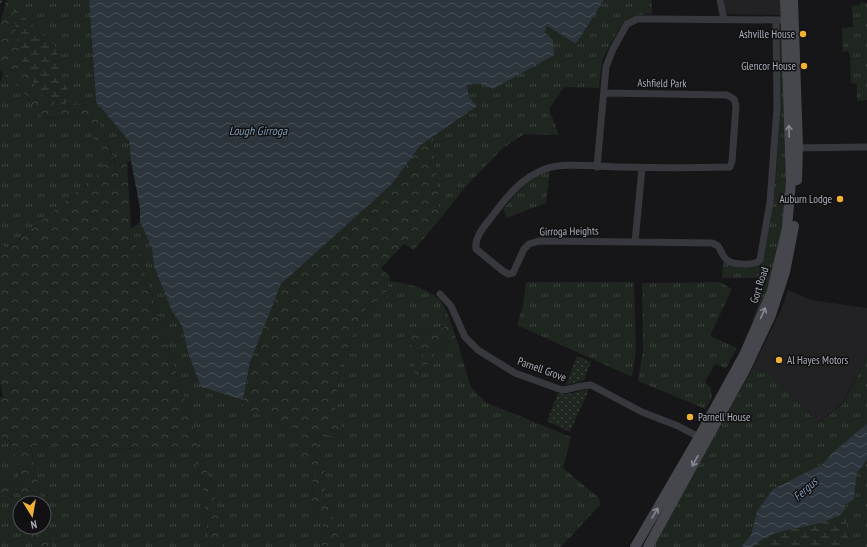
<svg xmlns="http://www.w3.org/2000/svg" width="867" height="547" viewBox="0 0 867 547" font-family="'PT Sans Narrow',sans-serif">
<defs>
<pattern id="grass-tufts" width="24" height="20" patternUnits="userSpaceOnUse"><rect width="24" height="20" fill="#1e261f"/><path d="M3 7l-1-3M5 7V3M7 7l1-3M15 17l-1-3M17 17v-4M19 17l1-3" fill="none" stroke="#3c433d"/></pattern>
<pattern id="forest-crowns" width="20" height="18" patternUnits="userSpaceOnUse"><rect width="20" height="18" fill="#1e261f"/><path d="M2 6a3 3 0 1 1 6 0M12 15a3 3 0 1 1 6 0" fill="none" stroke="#3c433d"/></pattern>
<pattern id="wetland-marsh" width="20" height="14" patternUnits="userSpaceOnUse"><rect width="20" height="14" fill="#1e261f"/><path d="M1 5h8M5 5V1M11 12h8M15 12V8" fill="none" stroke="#3c433d"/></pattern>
<pattern id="park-dots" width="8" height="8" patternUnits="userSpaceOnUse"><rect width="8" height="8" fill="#1e261f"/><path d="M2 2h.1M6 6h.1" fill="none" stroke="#3c433d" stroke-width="1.8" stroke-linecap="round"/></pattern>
<pattern id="water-waves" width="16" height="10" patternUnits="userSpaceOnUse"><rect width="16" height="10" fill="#2c353c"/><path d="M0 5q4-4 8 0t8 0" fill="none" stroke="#485056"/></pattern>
</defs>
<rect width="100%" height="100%" fill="#161618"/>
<path fill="#222225" d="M724,0H780V15L727,14Z
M788,290L811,300L867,308V357L841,405L818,423L768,373L753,367L781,310Z"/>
<path fill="url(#grass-tufts)" d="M7,0H89L96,102L129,141L131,161L116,164L91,104L62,107Z
M604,0H652V14L637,15L627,19L619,29L602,60L599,88L564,87L549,109L559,135L524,134L503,148L467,185L440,219L433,137L477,106L469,97L467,85L482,84L545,33L547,26L576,44Z
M860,2L867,3V100L857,101V84L851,83L850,55L848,51L843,52L842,28L853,27L852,6L860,5Z
M782,25C785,108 797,212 769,291C765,301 760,311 755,322L752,320L759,303L763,278H722L723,262C734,268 752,271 762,263L764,259L774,198L780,120V28Z
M3,72L19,87L43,118L85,116L105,169L8,249L0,244V83Z
M550,171L546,203L507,218L503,209C518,192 527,179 550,171Z
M140,222L152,248L154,267L172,311L182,326L188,353L201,387L243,400V408L300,430L313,466L312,508L322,522L324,533L317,542L324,547H222L215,497L131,229Z
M389,281C409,284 434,288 445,308C448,313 449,318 451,323L435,334L420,331L409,344L424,355L419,375L446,340L457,341L471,387L485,402L571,437L563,468L599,498L600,505L561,547H340L338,528L325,500V475L317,437L341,435L334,419L340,366L362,312L386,295Z
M526,282H634L636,350L632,377L517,325L523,306Z
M720,282L732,289L710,336L737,348L726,368L715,364L705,382L711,388L712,398L705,409L638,381L643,350L642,283Z
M867,357V424L833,452L823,464L773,489L757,511L751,535L741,547H652L753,367L768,373L818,423L842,405Z
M0,436L11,442L19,468L18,489L23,503H20V527H29V532L34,547H0V499L13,496L14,484L0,483Z
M30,445L192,451L202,480L207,527L210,547H52L44,515V503H42Z
M867,460V547H753L845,505L854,499L857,473Z"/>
<path fill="url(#forest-crowns)" d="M6,1L13,7L17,40L62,107L92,104L115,164L127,162L131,229L215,497L222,547H210L207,527L202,480L192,451L30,445L42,503H23L18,489L19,468L11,442L0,436V397H3L0,383V244L8,249L104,169L85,116L43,118L19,87L0,70V24Z
M433,137L440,219L414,250L404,244L381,268L390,277L386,295L362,312L340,366L334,419L341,424V435L317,437L325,475V500L338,528L340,547H324L317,542L324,533L322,522L312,508L313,466L309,457L293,455L299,430L242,408L250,362L281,284L391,185L421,145Z
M451,323L457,341L446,340L419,375L413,371L414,363L418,357L423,358L424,355L409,344V336L420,331L435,333Z
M0,483L14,484L13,496L0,499Z
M44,515L52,547H34L29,532V527H44Z"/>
<path fill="url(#wetland-marsh)" d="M13,7L57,48L59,75L72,96L62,107L42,95L24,68L17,40Z
M845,505L849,547H753L761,539L779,531L809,526L831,519Z"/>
<path fill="url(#park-dots)" d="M577,356L591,362L584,380L566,385Z
M589,389L570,432L547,421L558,393C569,396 578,391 589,389Z"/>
<path fill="url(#water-waves)" d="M89,0H604L576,44L547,26L545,33L553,40L554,55L493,89L482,84L467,85L469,97L477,106L421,145L391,185L281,284L250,362L243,400L201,387L188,353L182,326L172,311L154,267L152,248L140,222V208L131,161L129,141L96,102Z
M867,424V460L857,473L854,499L845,505L842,514C832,519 821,523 810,525C788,531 770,530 753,547H741L751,535L757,511L773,489L823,464L833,452Z"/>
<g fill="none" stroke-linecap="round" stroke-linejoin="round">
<path stroke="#37383d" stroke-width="7" d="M720,0L724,19
M604,93L727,95L734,99L736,106L732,161L730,167C694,168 657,168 621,167C601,167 562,162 545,169C523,177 507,196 493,215C486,225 474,236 476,249L503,271L508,274L513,273L524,249L529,244L539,241L635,242
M793,148L867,147
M597,167L606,67L613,49L627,24L637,19H651L780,20
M642,168L635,242L712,243L718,246C721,250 722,256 727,260C733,265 755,266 760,260L770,202L777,108L776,20
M440,294L451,306L465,337L478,350L515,373L562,390C572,389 581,385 591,385L642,412L678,426L703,439"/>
<path stroke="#45474d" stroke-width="10" d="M793,0L798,147L797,180
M635,547L699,437L744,355L772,291L787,228L791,181L785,0
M648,547L746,368L771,315L785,272L794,226"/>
<g stroke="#4a4c52" stroke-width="3.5">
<path id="rail" d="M0,1V0"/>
</g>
<use href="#rail" stroke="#111113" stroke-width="2" stroke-dasharray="6" stroke-linecap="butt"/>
</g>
<defs><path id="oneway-shaft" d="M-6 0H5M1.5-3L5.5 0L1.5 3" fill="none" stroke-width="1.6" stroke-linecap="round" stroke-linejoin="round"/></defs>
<g stroke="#858993">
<use href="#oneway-shaft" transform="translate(789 131) rotate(-92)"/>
<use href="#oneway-shaft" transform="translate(763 313) rotate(-66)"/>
<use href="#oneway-shaft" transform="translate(695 461) rotate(119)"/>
<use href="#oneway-shaft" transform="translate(655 513) rotate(-60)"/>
</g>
<g fill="#f2b134" stroke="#111113" stroke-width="1.5">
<circle cx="803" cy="34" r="4"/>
<circle cx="804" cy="66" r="4"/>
<circle cx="840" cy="199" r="4"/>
<circle cx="779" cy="360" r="4"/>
<circle cx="690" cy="417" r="4"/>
</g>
<g text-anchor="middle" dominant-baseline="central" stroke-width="3" stroke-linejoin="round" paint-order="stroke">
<g font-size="11" fill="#a8adb8" stroke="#111113" text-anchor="end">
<text x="795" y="34">Ashville House</text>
<text x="796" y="66">Glencor House</text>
<text x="832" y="199">Auburn Lodge</text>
<text x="787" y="360" text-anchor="start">Al Hayes Motors</text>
<text x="698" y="417" text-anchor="start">Parnell House</text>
</g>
<g font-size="11" fill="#a8adb8" stroke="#111113">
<text transform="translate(662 83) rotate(1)">Ashfield Park</text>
<text transform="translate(569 231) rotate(-1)">Girroga Heights</text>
<text transform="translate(759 285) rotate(-72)">Gort Road</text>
<text transform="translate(542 369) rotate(20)">Parnell Grove</text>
</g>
<g font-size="12" font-style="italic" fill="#7f9bb3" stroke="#111113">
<text x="258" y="130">Lough Girroga</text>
<text transform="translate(805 489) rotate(-42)">Fergus</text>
</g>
</g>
<g transform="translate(32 515) rotate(169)"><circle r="19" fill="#111113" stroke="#4d4f55"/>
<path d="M0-3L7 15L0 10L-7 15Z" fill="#f2b134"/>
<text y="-6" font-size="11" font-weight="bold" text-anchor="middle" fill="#a8adb8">N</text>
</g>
</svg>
